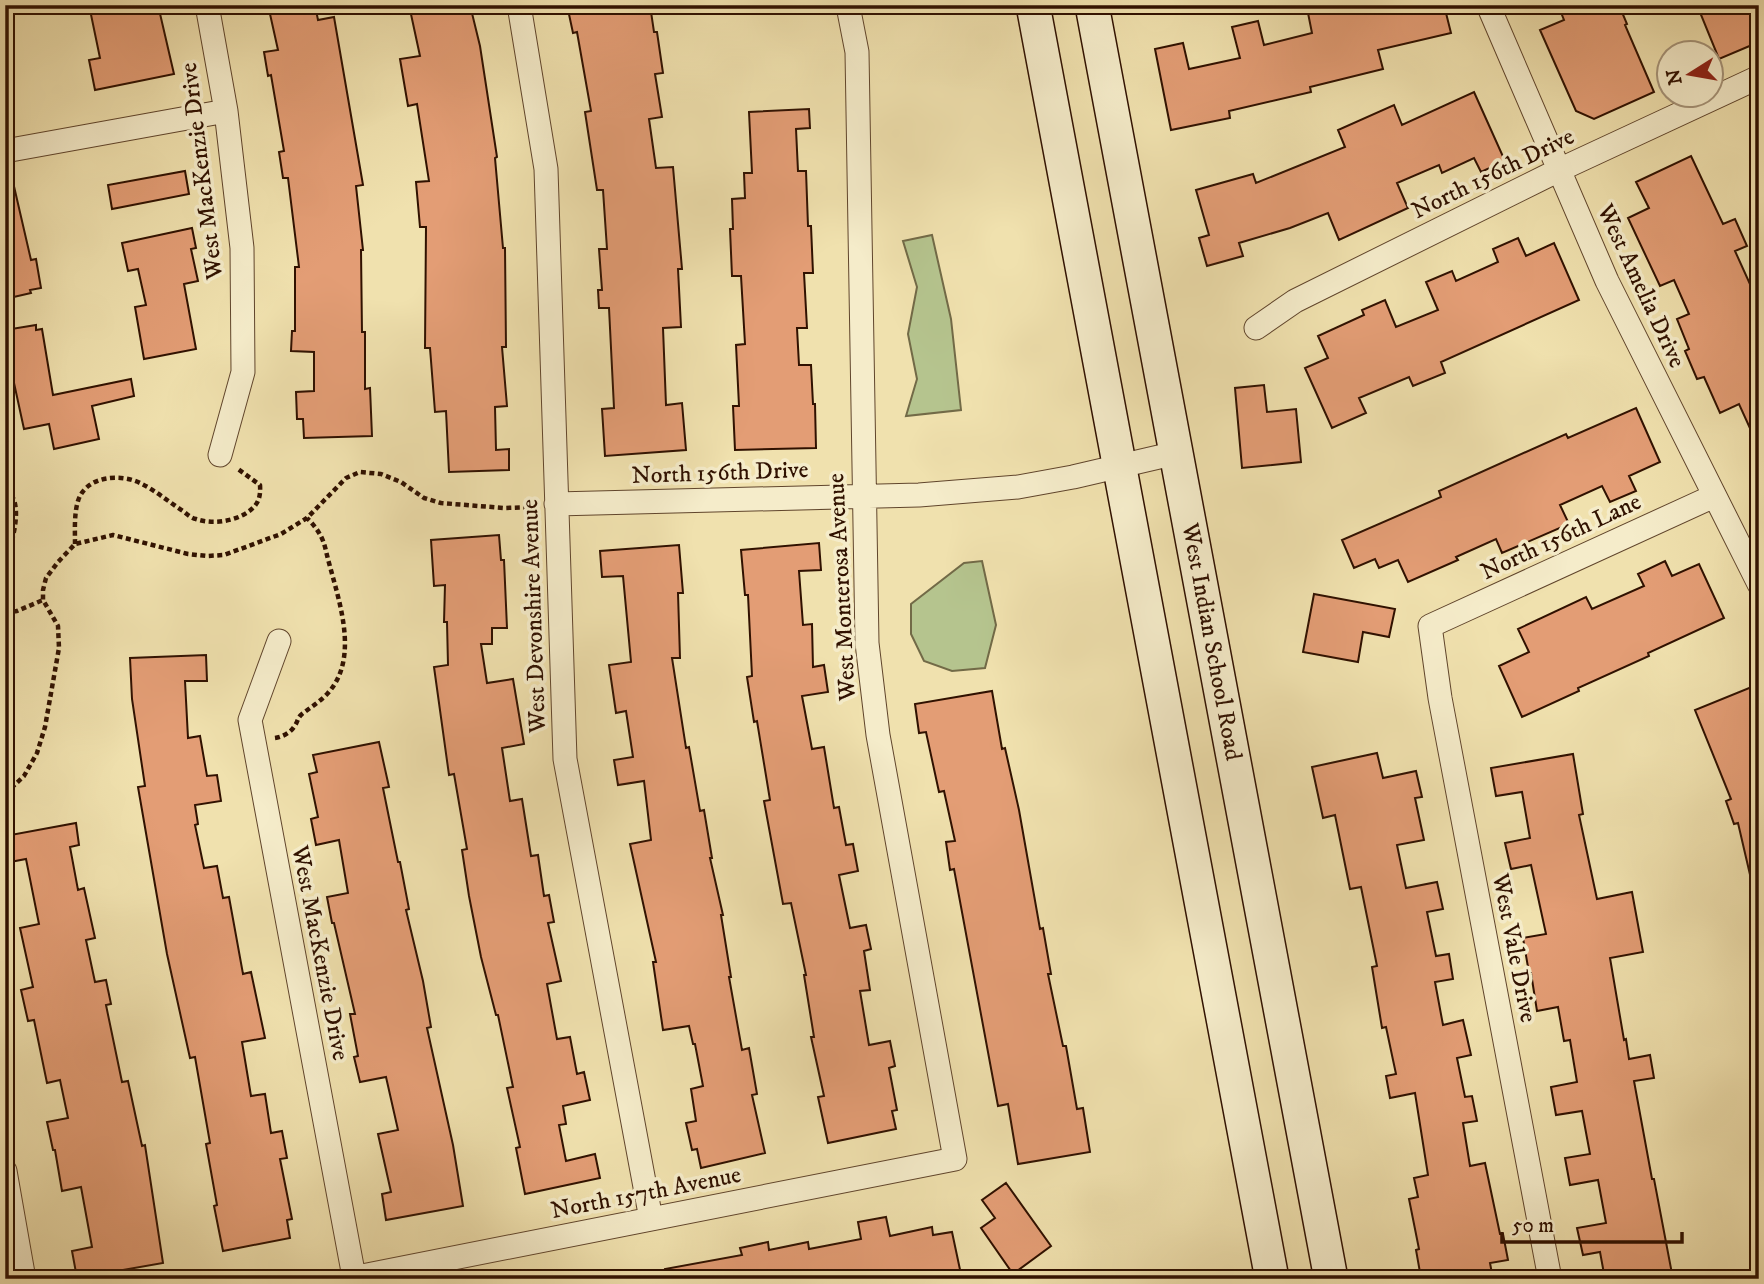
<svg xmlns="http://www.w3.org/2000/svg" width="1764" height="1284" viewBox="0 0 1764 1284" font-family="'IM FELL DW Pica',serif">
<rect width="100%" height="100%" fill="#f0e1ae"/>
<filter id="stains"><feTurbulence type="fractalNoise" baseFrequency=".00286" numOctaves="4"/><feColorMatrix values="0 0 0 0 .2 0 0 0 0 .09 0 0 0 0 .02 0 0 0 .5 -.17"/></filter>
<radialGradient id="worn" r=".72"><stop offset=".6" stop-color="#630" stop-opacity="0"/><stop offset="1" stop-color="#630" stop-opacity=".3"/></radialGradient>
<path fill="#b5c48e" stroke="#726a47" stroke-width="2" d="M932,235L951,319L961,410L906,416L917,379L908,334L917,287L903,241Z
M982,561L996,625L985,668L952,671L924,661L911,634V604L964,563Z"/>
<path fill="#e39d75" stroke="#301100" stroke-width="2" d="M89,5H158L174,74L95,90L89,60L100,58Z
M268,5H315L318,20L334,17L363,185L356,186L363,250H361L362,332H365V389L370,388L372,436L304,438L303,419H297L296,392L314,391V352L291,351L292,331H295V267H299L288,178H283L279,152L284,151L271,75L268,76L264,52L278,50Z
M409,5H470L480,46L497,157L495,158L503,248H505L506,347H502L507,406L495,407L496,450L509,449V470L449,472L446,411L435,412L430,348H425L426,227H420L416,182L429,181L417,104L408,106L400,59L420,56Z
M567,5H650L654,32H657L663,73L655,74L662,117L649,119L656,168L673,167L682,269H678L681,327L663,328L666,405L682,403L686,450L605,456L602,409L614,408L609,308H599L598,290H602L599,249H607L603,190H597L585,112L591,111L577,32L573,33Z
M1320,5H1444L1451,33L1378,50L1383,69L1310,87L1311,92L1229,111L1230,118L1171,130L1155,49L1183,43L1189,69L1240,58L1232,27L1258,21L1264,45L1312,33L1307,8Z
M1558,5H1619L1627,24L1625,25L1654,92L1594,119L1576,111L1540,30L1564,20Z
M1697,5H1759V42L1719,59Z
M1474,92L1505,161L1481,172L1474,158L1442,173L1439,165L1397,183L1408,208L1339,240L1328,213L1290,228L1239,243L1243,256L1207,266L1199,238L1209,235L1196,190L1253,174L1256,183L1345,147L1338,130L1394,105L1402,125Z
M809,109L810,128L796,129L798,171H806L808,226H811L813,273H804L807,328H797L799,365H811L813,404H815L816,448L735,450L733,406H739L736,345L745,344L741,276H732L730,229H733L732,199L745,198L744,173H752L749,112Z
M1691,156L1723,224L1735,219L1747,246L1735,251L1759,304V448L1739,404L1720,413L1704,377L1697,379L1685,351L1689,349L1677,319L1689,314L1674,280L1660,286L1628,218L1649,208L1636,182Z
M185,171L189,194L112,209L108,185Z
M13,182L31,260L36,259L41,288L30,290L31,293L5,299V183Z
M192,228L196,248L191,249L198,281L184,284L196,349L144,359L135,307L146,305L138,269L128,271L122,243Z
M1518,238L1526,256L1554,243L1579,300L1441,362L1445,373L1413,386L1409,377L1359,398L1366,413L1332,428L1305,368L1328,358L1318,336L1364,315L1362,310L1385,300L1396,327L1438,310L1426,282L1452,271L1456,281L1498,262L1493,249Z
M36,325V330L42,329L53,395L131,379L134,396L92,406L99,439L54,449L49,424L24,429L14,383L5,385V330Z
M1264,385L1267,412L1296,409L1301,462L1242,468L1235,388Z
M1636,408L1660,462L1629,476L1636,491L1610,502L1602,486L1560,505L1569,524L1502,553L1496,539L1456,557L1458,560L1408,582L1398,560L1379,568L1375,559L1354,568L1342,540L1441,497L1439,491L1566,434L1568,438Z
M499,535L501,560H504L507,628H492V644H481L487,683L513,679L524,744L502,748L510,801L522,799L531,856L538,855L544,896L549,895L554,922L548,923L561,981L547,984L557,1039L570,1037L577,1074L584,1072L590,1100L563,1106L566,1124L559,1125L566,1161L595,1154L600,1178L525,1194L516,1148L520,1147L507,1088L513,1087L498,1015H496L481,957L469,896L462,850L467,849L454,774L449,775L434,667L448,665L447,622H444L445,585L434,586L431,540Z
M819,543L821,570L799,571L803,625L812,624L813,667L824,665L828,692L802,696L812,749L824,747L834,808L839,807L846,845L853,844L858,871L839,875L850,928L866,925L871,949L864,951L870,990L860,991L869,1045L890,1041L895,1066L889,1068L897,1110L892,1111L896,1129L828,1143L818,1097L824,1096L811,1037H814L804,975H806L791,903L783,904L764,801L770,800L757,721L754,722L747,677L752,676L748,595H745L741,550Z
M679,545L683,593H678L680,658H672L686,748L689,747L700,811L704,810L712,858H710L723,915H721L731,977H729L742,1050L749,1048L757,1094L752,1095L765,1153L701,1168L697,1149L692,1150L686,1123L696,1121L691,1089L703,1086L695,1044H693L689,1026L663,1030L653,962H656L630,844L651,840L644,781L618,785L614,760L633,757L626,711L616,713L609,665L631,662L623,576L602,577L600,551Z
M1665,561L1672,576L1699,564L1724,618L1648,653L1649,656L1578,688L1579,691L1522,717L1499,666L1529,652L1518,629L1586,597L1592,609L1644,586L1638,574Z
M1314,594L1395,609L1389,637L1363,632L1358,662L1303,652Z
M206,655L207,681H185L188,738L200,736L207,776L217,775L221,801L195,805L198,824L195,825L204,868L217,866L223,898L229,897L243,974L251,972L265,1038L242,1042L251,1096L265,1094L271,1133L282,1131L287,1158L280,1159L292,1219L287,1220L290,1238L223,1251L214,1206L217,1205L206,1144L210,1143L195,1057L190,1058L167,954L138,787L145,786L132,699L130,658Z
M1759,684V879H1751L1738,823L1734,824L1726,801L1731,799L1695,710Z
M992,691L1002,749L1005,748L1019,810L1040,929L1043,928L1051,974H1048L1063,1046H1066L1077,1109L1083,1108L1090,1152L1018,1164L1008,1104L998,1106L954,869L950,870L946,842L955,841L944,791L939,792L926,732L919,733L915,704Z
M379,742L389,787L383,788L398,862H400L409,909L406,910L423,981L431,1027L427,1028L453,1145L463,1206L386,1220L382,1194L391,1192L378,1134L398,1130L386,1077L360,1082L354,1057L358,1056L350,1014H355L334,923H332L327,897L348,893L339,840L316,845L311,819L318,817L309,774L317,772L313,755Z
M1377,753L1383,778L1416,771L1422,797L1415,798L1424,840L1397,845L1406,888L1437,882L1443,909L1427,912L1436,956L1449,954L1453,979L1435,982L1443,1025L1463,1020L1471,1055L1457,1058L1465,1097L1472,1096L1477,1121L1463,1123L1470,1166L1485,1163L1500,1234H1503L1508,1260L1490,1263L1493,1279H1445L1444,1274L1421,1278L1416,1250L1419,1249L1409,1199L1418,1197L1414,1178L1428,1175L1415,1093L1390,1098L1386,1076L1396,1074L1386,1027L1382,1028L1372,967L1377,966L1361,887L1350,889L1335,815L1323,818L1312,767Z
M1573,754L1583,814L1579,815L1597,899L1632,892L1643,952L1610,958L1624,1040L1626,1039L1629,1059L1650,1055L1654,1078L1634,1081L1652,1179H1654L1673,1279H1605L1600,1252L1583,1255L1577,1228L1606,1223L1598,1180L1570,1185L1565,1158L1590,1154L1582,1111L1556,1115L1551,1087L1577,1082L1570,1040L1564,1041L1558,1007L1537,1011L1531,973H1529L1523,938L1546,934L1531,865L1511,869L1505,843L1530,838L1522,792L1496,796L1491,768Z
M76,823L79,845L70,847L78,890L84,888L95,938L86,940L95,982L106,980L111,1004L106,1005L122,1082L128,1081L142,1146L145,1145L163,1263L77,1278L72,1251L92,1247L81,1187L62,1191L55,1150H53L47,1122L68,1118L60,1080L47,1083L34,1020L28,1021L21,990L33,987L20,928L39,924L26,859L5,863V836Z
M1006,1183L1051,1246L1013,1274L981,1228L995,1218L982,1200Z
M886,1217L890,1236L932,1227L933,1235L952,1232L962,1279H666L665,1269L742,1255L740,1248L768,1242L769,1250L808,1242L809,1249L861,1239L858,1222Z"/>
<g fill="none" stroke-linecap="round" stroke-linejoin="round">
<g stroke="#60452c" stroke-width="25">
<path id="minor" d="M207,5L226,111L242,248L243,372L220,455
M519,5L546,169L565,759L651,1219
M1488,5L1607,281L1759,584
M5,151L226,111
M1256,328L1295,301L1559,170L1759,77
M556,504L919,495L1018,487L1073,477L1176,453
M279,641L250,720L354,1277
M5,1171L24,1279
M347,1279L955,1159L878,735L867,643L857,52L848,6
M1550,1279L1440,698L1430,626L1714,496"/>
</g>
<g stroke="#301100" stroke-width="36">
<g id="secondary">
<path d="M1033,5L1272,1279"/>
<path id="s1" d="M1092,5L1331,1279"/>
</g>
</g>
<path stroke="#301100" stroke-width="4.5" stroke-dasharray="5 3.5" stroke-linecap="butt" d="M5,489C27,502 10,546 5,566
M75,544C75,530 74,514 78,501C86,475 122,473 142,484C156,491 169,502 183,511C187,514 191,518 196,519C211,524 229,522 243,515C257,507 261,500 260,485L238,469
M5,613L17,611L43,600
M275,738C282,737 290,733 294,727C298,722 297,718 302,714C311,707 321,701 328,693C362,655 336,594 326,551C323,537 317,528 307,518
M5,794L24,776L37,753L45,727L59,648L58,626L43,600V590L46,578L58,562L75,544L113,535L188,554L207,556L224,555L281,534L307,518L346,478L360,472L381,474L401,482L424,498L441,503L504,508L535,507"/>
<use href="#minor" stroke="#f5ecca" stroke-width="23"/>
<use href="#secondary" stroke="#f5ecca" stroke-width="33"/>
</g>
<g text-anchor="middle" dominant-baseline="central" stroke-width="7" stroke-linejoin="round" paint-order="stroke">
<g font-size="24" fill="#301100" stroke="#f5ecca">
<text transform="translate(202 171) rotate(-97)">West MacKenzie Drive</text>
<text transform="translate(1493 174) rotate(-26)">North 156th Drive</text>
<text transform="translate(1641 286) rotate(65)">West Amelia Drive</text>
<text transform="translate(720 473) rotate(-2)">North 156th Drive</text>
<text transform="translate(1561 537) rotate(-25)">North 156th Lane</text>
<text transform="translate(842 587) rotate(-93)">West Monterosa Avenue</text>
<text transform="translate(534 616) rotate(-92)">West Devonshire Avenue</text>
<text stroke="none"><textPath href="#s1" startOffset="648">West Indian School Road</textPath></text>
<text transform="translate(1514 948) rotate(79)">West Vale Drive</text>
<text transform="translate(320 953) rotate(79)">West MacKenzie Drive</text>
<text transform="translate(646 1193) rotate(-11)">North 157th Avenue</text>
</g>
</g>
<rect width="1764" height="1284" fill="none" stroke="#f0e1ae" stroke-width="28"/>
<rect x="7" y="7" width="1750" height="1270" fill="none" stroke="#301100" stroke-width="3.5"/>
<rect x="14" y="14" width="1736" height="1256" fill="none" stroke="#301100" stroke-width="2"/>
<g transform="translate(1690 74) rotate(259)"><circle r="33" fill="#f5ecca" stroke="#a69479" stroke-width="2"/>
<path d="M0-5L12 26L0 18L-12 26Z" fill="#8f2418"/>
<text y="-10" font-size="19" font-weight="bold" text-anchor="middle" fill="#301100">N</text>
</g>
<path d="M1502 1232v10h180v-10" fill="none" stroke="#301100" stroke-width="3.5"/>
<text x="1512" y="1232" font-size="21" fill="#301100" stroke="#f5ecca" stroke-width="5" paint-order="stroke">50 m</text>
<rect width="100%" height="100%" filter="url(#stains)"/>
<rect width="100%" height="100%" fill="url(#worn)"/>
</svg>
